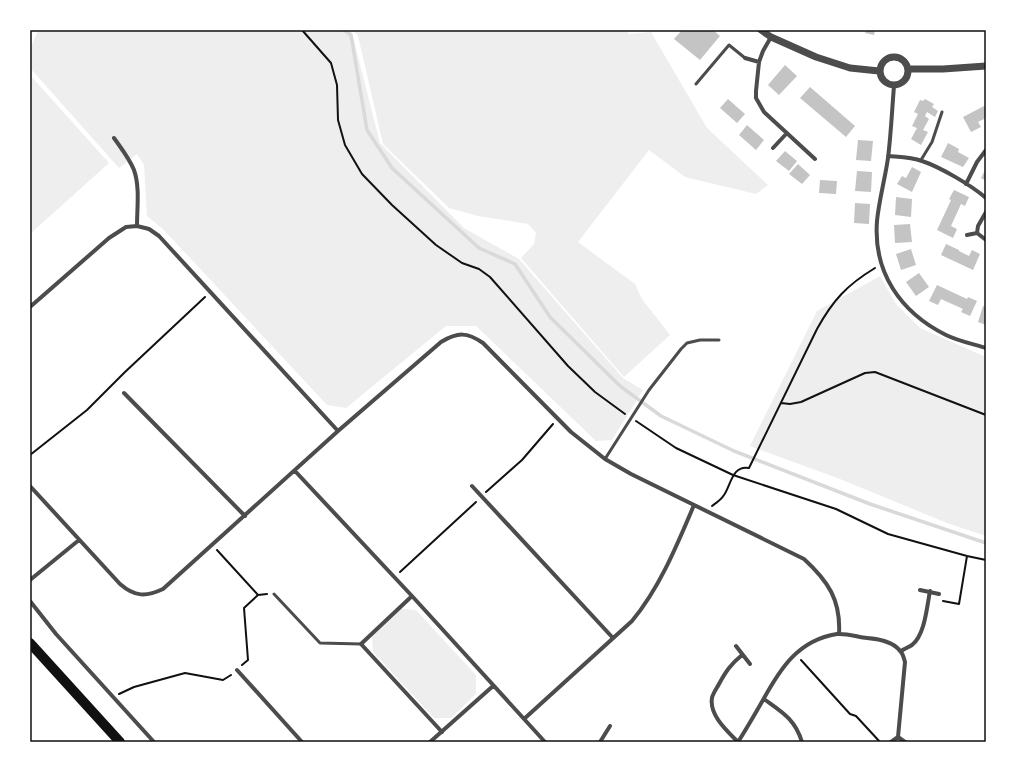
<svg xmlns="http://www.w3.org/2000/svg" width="1016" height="772" viewBox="0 0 1016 772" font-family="Signika,sans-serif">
<rect width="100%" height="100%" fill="#fff"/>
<path fill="#eee" d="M38,30H350L352,33L380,143L464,228L519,259L623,378L643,390L612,440L596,441L476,326H446L346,408L327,405L163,229L147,216L144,165L137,154L119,168L30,68V50Z
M353,30H627L629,34L651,32L707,128L768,185L756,194L685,177L649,150L578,242L635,284L642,299L670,335L624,377L521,258L534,244L536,233L528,224L478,216L449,208L383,144L358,36Z
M30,75L109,163L30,234Z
M880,276L896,304L920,328L986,357V536L947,523L840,479L750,446L817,311Z
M401,609L416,610L476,675V694L451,718H434L373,652L372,637Z"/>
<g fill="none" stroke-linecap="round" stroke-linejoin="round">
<path stroke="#d9d9d9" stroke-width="3.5" d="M344,30L351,35L367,130L392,168L479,248L515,264L550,317L620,386L661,416L734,451L870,504L986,543"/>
</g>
<path fill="#c4c4c4" d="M682,30H713L720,36L700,60L674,39Z
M866,30H875L874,35L865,33Z
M785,65L797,76L779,95L768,85Z
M810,87L855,126L846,137L800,98Z
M728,99L745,114L737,123L720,108Z
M925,99L934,104L932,107L938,111L935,117L927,112L925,116L929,119L923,130L928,132L921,145L911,139L917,128L912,126L918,114L914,112L920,100L923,101Z
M986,105V118L978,122L981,127L971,132L963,117Z
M747,125L764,140L756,150L739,135Z
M858,140L873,141L871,161L856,160Z
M948,143L959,149L958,152L969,158L963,167L941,157Z
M785,151L797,161L789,171L776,161Z
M798,164L810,175L802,184L789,174Z
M912,167L921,172L912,192L897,184L902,176L906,178Z
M986,168V181L981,178Z
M857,171L872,172L871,192L855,191Z
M820,180L837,181L836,194L819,193Z
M954,190L969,197L965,206L961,204L951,226L957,229L953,238L937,230L951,200L949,199Z
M896,197L912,199L911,217L895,215Z
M855,203L870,204L869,224L854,223Z
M910,224L912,242L895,243L894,225Z
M946,244L959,250V251L969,256L972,250L980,254L973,270L941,255Z
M911,249L916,265L901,270L896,254Z
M919,273L929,287L916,296L906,282Z
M937,285L967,299L968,297L977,301L970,316L961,312L963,309L941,299L938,305L929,301Z
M983,306L986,307V325L978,322Z"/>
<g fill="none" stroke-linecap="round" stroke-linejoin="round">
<path stroke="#111" stroke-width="2" d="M302,30L331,63L337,85L338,120L345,145L362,174L392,205L436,245L462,263L479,269L490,277L568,366L595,392L625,414
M781,403L790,404L801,402L865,373L875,372L986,415
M636,421L676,448L733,475L836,509L888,534L967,556L986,560
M30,455L87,410L125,372L205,297
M486,492L522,460L553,424
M712,506C716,503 721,500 724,495C731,485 732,465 749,468L817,329C833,300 847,285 875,268
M217,550L258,595L244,608L248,660L242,665
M400,572L476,502
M258,595L267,594
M943,601L959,604L967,556
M801,660L850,714L856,716L880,742
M119,694L134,687L185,673L223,680L231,675"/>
<path stroke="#4c4c4c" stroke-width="3" d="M696,84L729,45L745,58
M921,160L932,142L942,112
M605,459L649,390L681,349L687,343L700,340H719
M274,594L320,643L361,644"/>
<path stroke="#4c4c4c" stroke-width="4" d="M771,37L763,51L759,62L756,91V98L764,112L815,159
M745,58L759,62
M894,86C892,110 891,134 888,158C885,179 879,200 877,221C873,272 900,312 946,335C958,341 973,344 986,348
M114,138C121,148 129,158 134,170C140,187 137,208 137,226
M773,148L787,133
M888,156C899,157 911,157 922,161C940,167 971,185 986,198
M966,184L977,162L986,150
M977,233L978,226L986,212
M967,235L977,233L986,240
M30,307L109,238L126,227L137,226L149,229L159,236L338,431
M124,393L245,516
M295,471L412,596L545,742
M30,486L120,584C135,597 146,597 163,589L338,431L441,342C458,332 467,332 483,343L571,432L605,459L631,474L804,559C828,581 841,600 839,634
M472,486L613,638
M30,580L79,540
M920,590L939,594
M412,596L361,644L442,732
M30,601L56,634L154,742
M736,646L750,664
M901,651C904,649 909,647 912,645C925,635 927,606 930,591
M237,670L302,742
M764,699C782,712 795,719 802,742
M524,719L632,621C660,587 677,545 694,505
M898,737L905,742
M430,742L493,686
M600,742L610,726
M738,742C747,728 755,714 763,700C780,669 798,640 837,634C846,633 858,637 867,638C878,639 893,641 900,651C903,653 904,659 905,662L898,737L891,742
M738,742C727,731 709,715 712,698C713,693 717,688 719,684C726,671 731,664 742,655"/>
<path stroke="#4c4c4c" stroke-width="7" d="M761,30L771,37L816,57L850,68L879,71
M880 71a14 14 0 1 1 28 0a14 14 0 1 1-28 0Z
M908,69H943L986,66"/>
<path stroke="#111" stroke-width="10" d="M30,643L120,742"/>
</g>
<rect width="1016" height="772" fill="none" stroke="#ffffff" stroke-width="62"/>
<rect x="31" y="31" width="954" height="710" fill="none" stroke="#111" stroke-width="1.5"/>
</svg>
